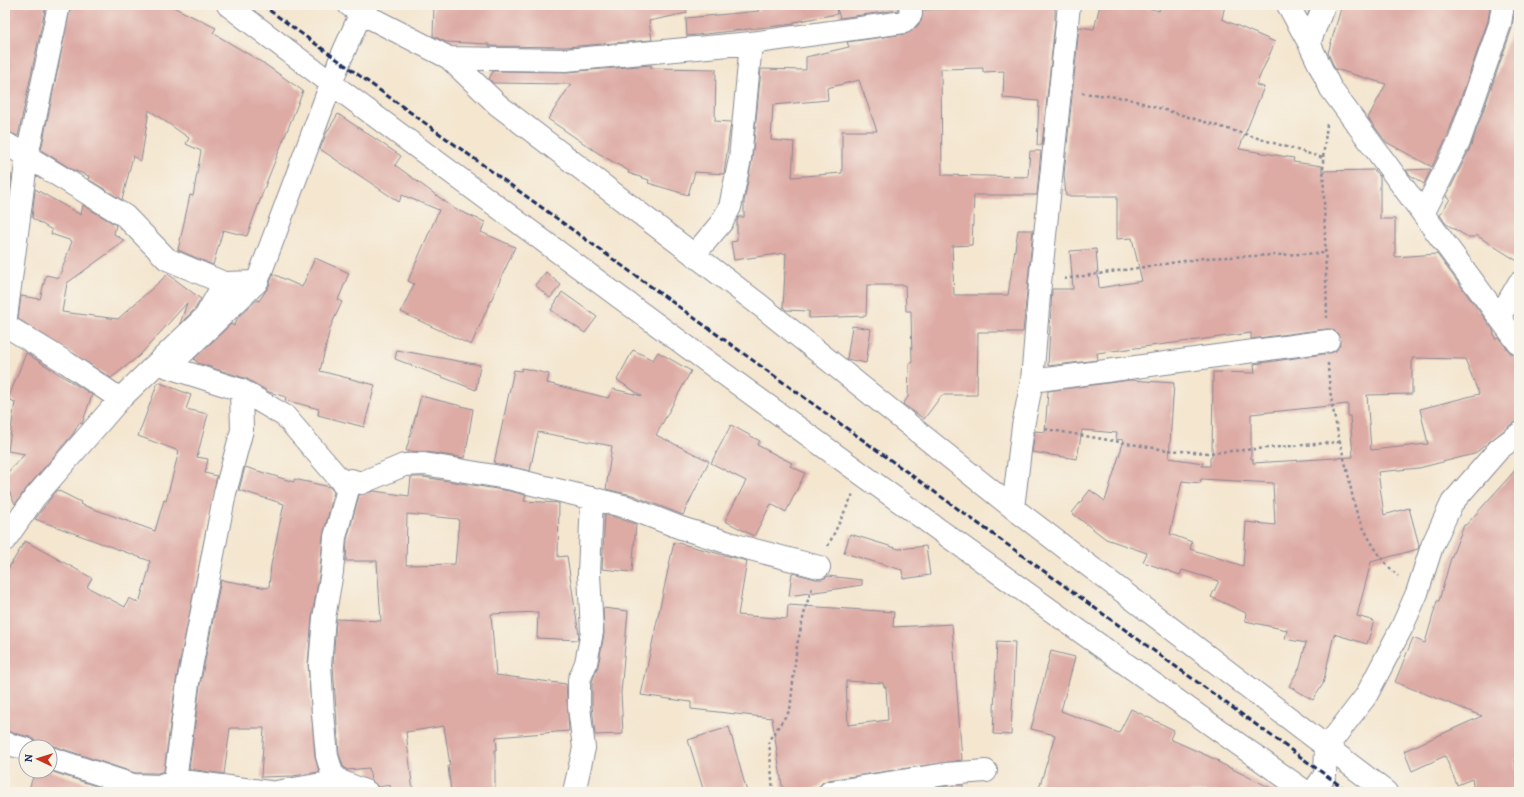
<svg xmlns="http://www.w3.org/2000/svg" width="1524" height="797" viewBox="0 0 1524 797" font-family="Alegreya,serif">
<rect width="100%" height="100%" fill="#f7f3e8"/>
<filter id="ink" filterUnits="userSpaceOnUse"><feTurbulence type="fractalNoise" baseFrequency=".025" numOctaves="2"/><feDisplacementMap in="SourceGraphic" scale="8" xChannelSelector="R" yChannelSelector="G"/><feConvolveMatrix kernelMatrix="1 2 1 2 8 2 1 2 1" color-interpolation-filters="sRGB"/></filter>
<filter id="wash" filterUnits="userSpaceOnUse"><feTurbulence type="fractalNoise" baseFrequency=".012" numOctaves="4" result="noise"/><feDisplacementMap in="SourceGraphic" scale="16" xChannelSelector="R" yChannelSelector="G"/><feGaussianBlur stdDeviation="0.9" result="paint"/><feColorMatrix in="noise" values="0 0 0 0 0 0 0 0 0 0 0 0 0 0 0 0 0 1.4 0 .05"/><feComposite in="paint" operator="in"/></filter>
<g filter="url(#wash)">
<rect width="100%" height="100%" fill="#f4e6cf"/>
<g id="blocks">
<path fill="#ddaaa4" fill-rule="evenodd" d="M5,5H46L18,136L5,131Z
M71,5H169L216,28L213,33L263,63L303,91L267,181L247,236L223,230L213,265L178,250L190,195L193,196L201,151L186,144L189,138L149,110L141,161L133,156L122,200L88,179L89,176L73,170L41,150Z
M434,5H686L687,13L649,21L652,40L566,47L489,46V44L446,42L433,36Z
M758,5H898V10L840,18L836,6L837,14L794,22V24L687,36L686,18L759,11Z
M961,5H1055V23L1042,145H1037L1039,101L1003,98L1004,71L983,72V68L941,69L942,175L1028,177L1030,151H1041L1037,195H974L972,245L952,246L954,295H1008L1018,230H1033L1023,332H978L977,395H942L924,419L903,404L908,397L909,363H912L911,311H906L905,285H867L866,316L809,318V311L786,310L783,307L786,253L734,260L731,242L737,241V221L739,217H744V201L752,160L761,69L806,70V57L849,47L847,42L906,34L913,30L921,22L923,10L961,8ZM859,80L877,131H842V173L792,177L794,142L771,140L773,105L828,100L827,88Z
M1100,5H1135L1159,11L1160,5H1225L1222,19L1275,42L1256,85L1264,87L1239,149L1294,158L1293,162L1322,166V171L1374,170L1380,177V219H1395V257L1437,254L1493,330L1495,339L1499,338L1519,364V422L1512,424L1474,454L1419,468L1378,472L1384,515L1409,508L1419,545L1418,549L1371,562L1357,616L1374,621L1367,644L1334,634L1323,684L1313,700L1289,686L1300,667L1306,643L1285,639L1287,630L1245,621L1246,613L1211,597L1219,581L1182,570L1180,575L1143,562L1147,553L1106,539L1072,513L1090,490L1105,501L1124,440L1116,439L1117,433L1082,430L1077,459L1032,452L1035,431L1045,432L1048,391L1130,380L1174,383L1169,458L1203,463L1202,466H1210V457H1212L1213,372L1255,373L1254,364L1330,353L1336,351L1340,345V340L1338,334L1332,329H1326L1251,339V333L1097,353L1098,360L1048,366L1052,289H1073L1070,251L1096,249L1099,288L1142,281L1132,238L1117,239V196H1066L1064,174L1079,27L1094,29ZM1412,358L1465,359L1479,394L1420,409L1428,444L1371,450L1367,395L1412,394ZM1348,404V416H1350L1353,457L1253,463V459H1251V414ZM1201,479L1273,483L1275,525L1246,522L1243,566L1190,549L1192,542L1170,534L1182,481L1200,483Z
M1342,5H1490L1488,21L1447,137L1432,167L1386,142L1368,118L1386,84L1335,69L1328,53Z
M1515,5H1519V262L1476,235L1475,237H1468L1446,224L1440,215L1450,199L1446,197L1471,146L1512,28Z
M651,65V68L716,69L715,121L731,122L724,174L695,172L688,195L648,183L649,180L628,173L629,171L598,153L548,119L571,84L493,83L489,79L493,71L567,72Z
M338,114L401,156L395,165L455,209L485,222L481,232L515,247L471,345L401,312L414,284L408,281L439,210L402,195L399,202L320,149L327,132Z
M1431,169L1424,184L1410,175L1406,170Z
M5,171L12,175L8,205L5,203Z
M35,189L81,215L83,205L116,225L114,234L125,241L67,283L62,312L118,319L168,274L201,299L195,309L180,324L187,303L139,356L111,378L18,319L21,296L40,299L46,275L59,278L72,241L51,234L52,230L32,218Z
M315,258L349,273L338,300L342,302L330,328L320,371L375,385L364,427L318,415L319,409L285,400L286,397L269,392L247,379L198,363L194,359L231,324L234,326L238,317L257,300L259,301L269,286L273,274L302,287Z
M546,272L561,285L550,298L535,285Z
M562,292L597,317L585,333L551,310Z
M852,326L871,329L866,363L847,359Z
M397,350L480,365L476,390L395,359Z
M633,350L653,360L658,352L691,371L656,435L709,461L683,515L632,495L606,489L612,446L538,432L530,471L494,463L514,370L521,371L522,368L549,374L547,383L608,398L613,389L642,396L617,380Z
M26,353L92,395L82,424L79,423L73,434L26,489L15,504L5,483V475L25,454L8,451L15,402L8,399Z
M158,382L191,395L186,409L208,414L197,457L208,459L205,473L217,476L176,681L164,771L157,773H135L54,746L38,747L35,741L30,737L5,731V574L25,541L92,578L87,587L125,607L129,598L139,603L150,566H149L150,561L35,519L57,490L81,502L80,504L155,531L164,500L166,501L179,451L138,436Z
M421,396L473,409L465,458L426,452L406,451Z
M731,425L760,441L757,445L792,463L790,466L805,473L786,512L771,504L754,536L725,521L746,481L711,463Z
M1519,466L1517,593H1519V758L1515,760L1518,792H1474L1472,779L1457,785L1445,756L1412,771L1404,751L1482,716L1395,682L1413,638L1425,643L1437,601H1439L1450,561L1464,525H1466Z
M245,467L294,482V479L330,487L334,492L323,536L320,570L312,617L308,664L315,757L319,772L293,776L261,777L264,728H230L224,774L189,769L200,685L221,580L267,588L269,587L271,565L284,504L239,490Z
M411,477H423L509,491L526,495L524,501L559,503L558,557L567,556L579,635L578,640L537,638L538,612L491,614L496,675L566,684L569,731L496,737L497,749L495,750V792H451L448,766L450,765L444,726L406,732L413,792H391L390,785L378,787L371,780L369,768L347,770L343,766L339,754L333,665L336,619L381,621L377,561H346L347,539L359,495L374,491L409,496ZM407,514L459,519L455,564L406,565Z
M605,514L636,524L632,572L602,569Z
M850,534L899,549L926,546L930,575L903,579L902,570L844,553Z
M674,542L747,561L738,615L787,619L788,605L894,612L893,627L952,624L962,760L828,780L822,783L818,788L783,792L772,718L691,709V702L641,695ZM846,681L883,683L884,687H886L888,720L848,725Z
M792,573L816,579H823L828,576L862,580V585L789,596Z
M603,608L628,611L621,693L623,734L595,735L592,706V682L598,666L604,634Z
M997,641L1015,642L1011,735L993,734Z
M1051,651L1075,657L1061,711L1119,733L1131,709L1174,730L1170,739L1219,761L1218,762L1279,792H1038L1055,735L1031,729Z
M729,727L747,792H704L688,740Z
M35,771H50L114,792H28Z
M963,785V792H912L947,786Z"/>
</g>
</g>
<g filter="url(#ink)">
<use href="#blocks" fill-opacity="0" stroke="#888a96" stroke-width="1"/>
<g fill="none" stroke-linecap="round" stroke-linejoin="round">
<g stroke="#888a96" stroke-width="24">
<path id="minor" d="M228,5C338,90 450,171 561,254C807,436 1056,615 1306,792
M349,5L361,13L449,58L498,105L761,306L1013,508L1386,792
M1288,5L1309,43L1331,89L1519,344
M1309,43L1324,5
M449,58L566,60L751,43L904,22L911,14L910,5
M5,143L125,216L167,259L224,283
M1423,214L1459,142L1500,24L1503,5
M694,255L722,222L730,207L740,159L751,43
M257,282L168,367L241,390L285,416L348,489L335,537L332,572L324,618L320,665L323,713L327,756L332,773L340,781L367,792
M1500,316L1519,283
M5,325L27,156L59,5
M5,325L67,363L120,399
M1032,381L1328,341
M348,489L351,480L361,483L404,465L424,464L512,479L627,507L681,528L739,546L819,567
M1013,508L1023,426L1032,381L1040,283L1069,5
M5,540L35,497L120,399L205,317L224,283L257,282L340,60L361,13L367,5
M5,743L26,749
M50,758L133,785L159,786L175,780L269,792
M175,780L188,683L225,493L242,430L241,390
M276,792L340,781
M574,792L584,748L579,707V680L586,663L592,632L589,574L592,498
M830,792L946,774L986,771
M1313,792L1325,775L1326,748L1366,696L1402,627L1417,593L1432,546L1452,503L1499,449L1519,434"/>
</g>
<path stroke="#888a96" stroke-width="2.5" stroke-dasharray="3 3" stroke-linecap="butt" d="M1082,93L1126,98L1323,158
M1327,124L1323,158L1327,318
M1064,279L1204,258L1326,253
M1328,363C1329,401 1339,438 1348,474C1351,488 1353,503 1358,516C1367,537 1381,561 1398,576
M1045,429L1166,450L1208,453L1340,442
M828,546L853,494
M773,792L769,740L790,710L797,645L806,606L812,588"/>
<use href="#minor" stroke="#fff" stroke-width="22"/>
<path stroke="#1b2f5e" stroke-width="3" stroke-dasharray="6 3" stroke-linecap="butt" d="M262,5L1349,792"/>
</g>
</g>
<rect width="1524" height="797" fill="none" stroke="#f7f3e8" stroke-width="20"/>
<g transform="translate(38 759) rotate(274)"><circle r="19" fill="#f7f3e8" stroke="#9fa5b1"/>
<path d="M0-3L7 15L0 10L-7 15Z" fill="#c8321e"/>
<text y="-6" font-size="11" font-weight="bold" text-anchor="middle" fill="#1b2f5e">N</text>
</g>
</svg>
